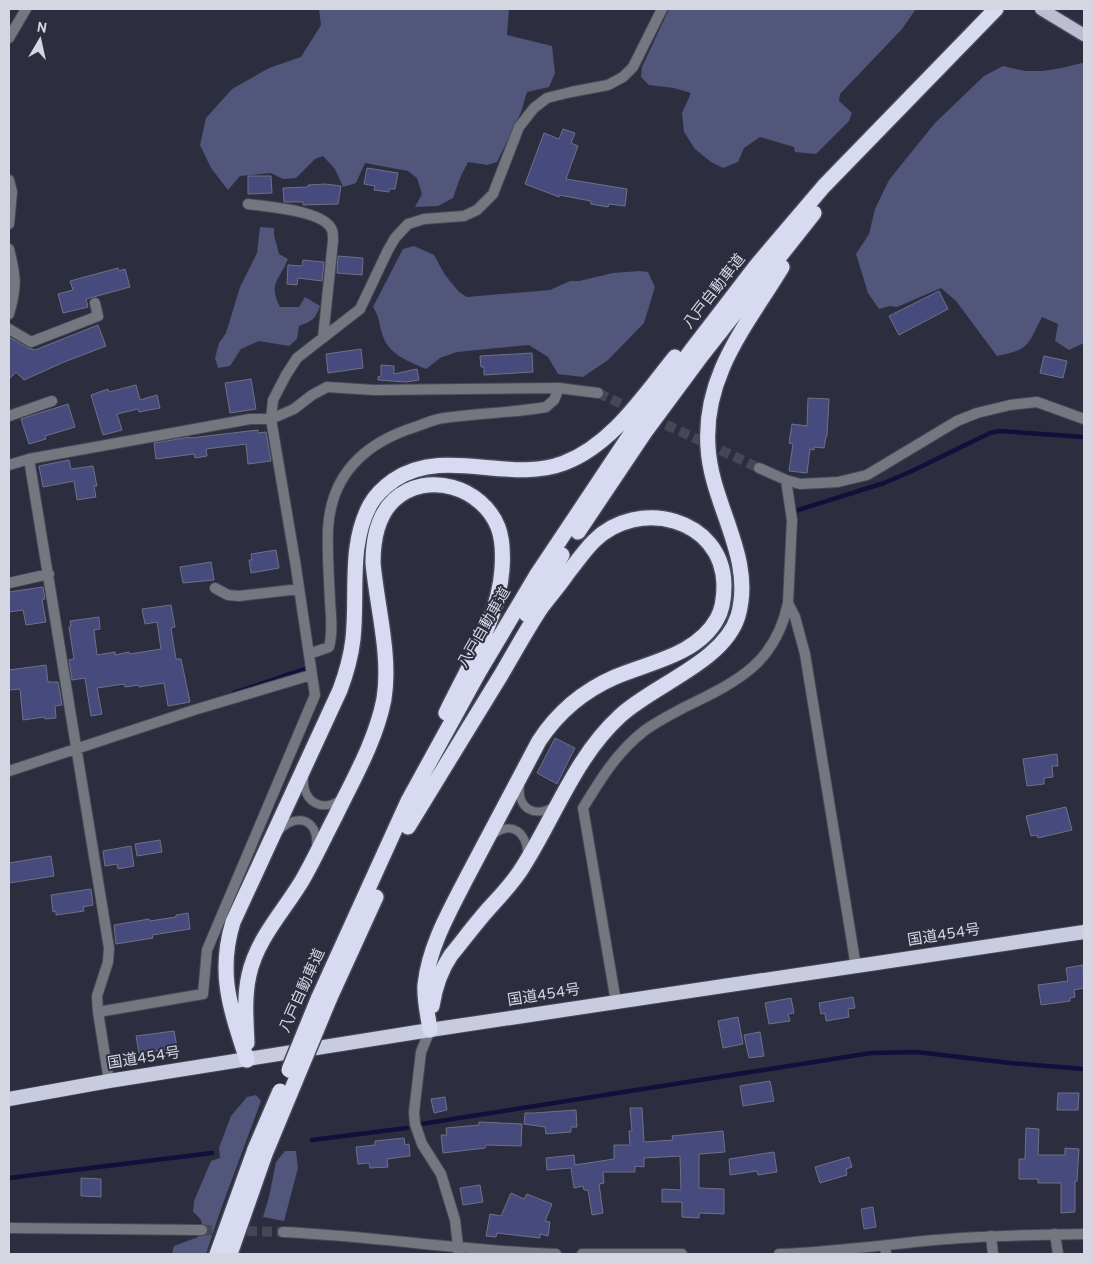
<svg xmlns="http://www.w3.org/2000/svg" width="1093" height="1263" viewBox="0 0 1093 1263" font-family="Overpass,'Noto Sans JP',sans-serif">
<rect width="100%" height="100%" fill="#2c2e3f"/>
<path fill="#52567a" d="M319,9H509L507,35L552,46L555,73L549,87L527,92L521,112L497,162L487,165L468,162L460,178L453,198L438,206L415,207L422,194L417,178L408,171L365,163L356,183L343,187L335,169L323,156L315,159L296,178L283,179L271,173L240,176L228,190L211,168L200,145L206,118L232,89L269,68L301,57L321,25Z
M669,9H916L902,29L840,94L839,101L852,113L849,121L816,154L795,152L794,147L760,137L744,148L738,162L723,168L711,162L695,149L684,132L682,113L691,93L674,88L649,85L641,77L642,67Z
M1082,63L1084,64V343L1069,350L1055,341L1058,324L1042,317C1027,346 1030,349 997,356L956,301L941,288L897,307L890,306L879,309L868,293L856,254L869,234L875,209L889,180L935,123L984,76L1003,66L1025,71H1042L1062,68Z
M260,227L274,228V235L279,254L288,259C279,281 268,283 280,307H299L305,297L320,306C315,320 312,321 299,326L297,339L289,346L259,341L241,349L230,366L218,368L215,358L219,343L226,333L240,287L257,253Z
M414,246L434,255L445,275L459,292L467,297L550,290L570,281H579L613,273L639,271L648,272L655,287L644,323L608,360L583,377L558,374L548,357L529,345L457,352L440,358L426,369C408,361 387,354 382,333C379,323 379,316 373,307L403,249Z
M256,1095L261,1101L221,1209L206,1254H172L174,1246L198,1237C203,1224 205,1221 193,1212L194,1201L211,1161L220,1158L219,1148L231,1116L247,1097Z
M285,1151H296L298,1168L284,1221L263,1217L269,1197L276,1162Z"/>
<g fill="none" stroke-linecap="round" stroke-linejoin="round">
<path stroke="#120f3b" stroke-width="4.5" d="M792,512L884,483L912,471L990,433L999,431L1084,437
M234,693L305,669
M421,1124L871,1053L917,1052L1010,1063L1084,1069
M312,1140L407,1128
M9,1178L212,1153"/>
</g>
<path fill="#474a7c" stroke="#6e7184" d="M563,129L575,133L571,143L578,146L566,179L627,189L625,206L609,204L608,207L591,204V201L559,195V197L525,184L544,133L559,139Z
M367,168L398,173L395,189H389V192L374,190L375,186L364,184Z
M248,176H271L272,193L248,194Z
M325,184L341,186L338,204L303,205V202H284L283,188L308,187V185Z
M338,256L363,258L362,275L337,273Z
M303,260L324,262L322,281L298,278L297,285L287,284L288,265L302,266Z
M118,268L119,271L125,269L130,287L86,299L88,307L63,313L58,294L73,290L70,281Z
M939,291L948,309L899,335L889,316Z
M98,325L106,346L64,362L24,380L16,372L9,379V337L28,348L35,350Z
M361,349L363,368L328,373L326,354Z
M532,353L533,372L484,375V367H481L480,356Z
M1044,356L1067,361L1063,378L1040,373Z
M381,365L394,366V374L417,369L419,380L406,382L378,380V377L381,376Z
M251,379L256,409L230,413L225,383Z
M136,385L140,400L157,395L160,408L139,412L138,409L117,414L122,430L103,435L91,395L108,389L109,392Z
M808,398L829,399L827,436H826L824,448L814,447V450L810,449L807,473L789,471L793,444L789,443L792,424L807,426Z
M68,404L75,427L45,436L46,439L29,444L21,419Z
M258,430V433L266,432L271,461L248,464L246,444L206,449L207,456L195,458L194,454L156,459L154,443L190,437V438Z
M69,460L71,469L93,466L97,486H94L96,497L77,500L74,481L43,487L39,466Z
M276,550L279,568L251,573L249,560H252L251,554Z
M211,562L214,580L183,583L180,567Z
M43,587L45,599L42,600L46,622L26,625L23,610L9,612V592Z
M171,605L175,627L171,628L176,659H181L190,702L168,706L164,683L139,687L138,685L125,687L124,684L97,688L102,714L91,716L85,678L72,680L69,660L74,659L69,627L71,626L70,621L99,617L100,629L94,630L97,655L115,652V655L129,652L130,654L161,649L157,622L145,624L142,609Z
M46,665L48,682H58L62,705L55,706L56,718L45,719V717L23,720L20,689L9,690V670Z
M555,738L575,748L557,784L537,773Z
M1057,754L1058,766H1052L1053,777L1044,778V784L1027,786L1023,759Z
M1066,807L1072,830L1038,838L1037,835L1031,836L1026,816Z
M160,840L162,852L137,856L135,844Z
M131,846L134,866L118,869L117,864L105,866L103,851Z
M51,856L54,876L9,883V863Z
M91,889L93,905L83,907L84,911L56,915V911L53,912L51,895Z
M188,913L190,929L152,935L153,938L116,944L114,925L149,919L150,921L176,917V915Z
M1083,965L1084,988L1074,990L1075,997L1070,998V1001L1041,1005L1038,985L1068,981L1066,968Z
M853,997L855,1008L848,1009L849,1017L826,1021L825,1013L821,1014L819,1003Z
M791,998L794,1013L788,1014L790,1021L769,1024L765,1003Z
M738,1017L743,1044L723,1048L718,1021Z
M174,1031L177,1048L139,1053L136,1036Z
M760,1032L764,1056L749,1058L744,1035Z
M770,1081L774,1101L743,1106L740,1086Z
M1058,1093H1079L1078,1110H1057Z
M445,1097L447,1110L434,1113L431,1099Z
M630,1108H642L644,1142L673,1140L672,1136L723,1131L725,1152L699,1154V1188L724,1189V1214L699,1213V1218L682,1217V1202H662V1189L681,1190L680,1156L644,1158V1167L635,1166V1172H603L604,1183L599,1184L603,1213L592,1215L588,1190H584L583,1186L574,1188L571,1168L547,1170L546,1158L574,1155L575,1165L614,1159V1145H630L629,1131H632Z
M576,1110L577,1127H571V1132L546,1134L545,1127L524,1124L525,1113H534Z
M479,1122L522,1124L521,1146L486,1145L485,1148L443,1153L441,1135H447L446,1128L479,1125Z
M1026,1128L1039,1129L1038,1155H1065V1148L1079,1149L1077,1181H1075V1212L1061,1213V1183H1038V1179H1019V1159H1025Z
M404,1138L405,1145L409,1144L410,1156L387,1159L388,1167L370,1168L369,1163L358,1164L356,1147L375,1145V1141Z
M774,1152L777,1172L758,1175L757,1171L730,1175L729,1159Z
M849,1157L852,1167L846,1169L847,1175L820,1183L815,1167Z
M81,1178L101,1179V1197L81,1196Z
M480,1185L483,1202L463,1205L460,1188Z
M511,1193L524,1199L527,1194L552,1204L545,1221L550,1222L548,1236L540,1234V1238L497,1233L496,1237L486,1236L490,1214L501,1216Z
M873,1207L876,1227L864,1229L861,1209Z"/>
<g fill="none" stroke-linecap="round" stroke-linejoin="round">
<path stroke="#454757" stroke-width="10" stroke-dasharray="10 5" stroke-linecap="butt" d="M598,393L759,468"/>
<path stroke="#454757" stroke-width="10" stroke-dasharray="10 5" stroke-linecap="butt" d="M202,1230L283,1232"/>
<g stroke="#474959" stroke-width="10">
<path id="service" d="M304,778C302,802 323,814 342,798
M520,786C517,808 535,819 554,806
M279,831C296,812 319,819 316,846
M492,836C511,819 528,833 527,855"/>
</g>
<g stroke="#474959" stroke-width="12">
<path id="minor" d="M9,38L26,9
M9,180L12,192L9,224
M248,204C267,207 324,210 332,230C333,233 333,238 333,241L323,338
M9,249C16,276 17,287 9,314
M9,329L31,342L98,316L95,303
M9,416L52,401
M29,459L109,948L108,962L97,996L98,1012L109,1081
M9,465L29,459L250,419H271L294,409L312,395L327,387L374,390L559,388L598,393
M759,468L786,480L800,484L838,482L867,475L957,421L977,413L1010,405L1037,402L1084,419
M786,480L792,520L788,603L795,617L805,654L856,967
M9,583L49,574
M215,588L228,595L239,596L299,589
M309,654L329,647C333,632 331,616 330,601C329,577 327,553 328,529C331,474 365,443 415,427C424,424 434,419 444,418C478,413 512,413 546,407L554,400L559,388
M9,771L194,710L311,675
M616,1002L583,808C600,780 617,752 644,731C656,722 670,715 683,708C736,682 775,665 788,603
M98,1012L203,994L207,950L315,695L295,561L271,419L273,400L286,375L297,358L360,309L388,250L395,238L408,224L424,219L464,216L477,210L493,194L519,127L534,108L547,98L571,92L608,85L623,77L633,67L662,9
M430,1030L421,1052L414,1112L415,1124L422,1144L441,1174L455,1220L459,1254
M1055,1234L1058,1254
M991,1236L993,1254
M885,1246L886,1254"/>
</g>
<g stroke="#474959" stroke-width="12">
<path id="tertiary" d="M9,1228L202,1230
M283,1232C374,1236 464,1251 556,1254
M582,1254H682
M779,1254C831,1252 883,1245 935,1240C985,1235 1034,1235 1084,1234"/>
</g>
<g stroke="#474959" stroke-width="15">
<path id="primary" d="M1041,9L1084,35"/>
</g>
<g stroke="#474959" stroke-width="16">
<path id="trunk" d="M9,1099L109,1081L430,1030L1084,932"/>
</g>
<g stroke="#474959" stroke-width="18">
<path id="motorway" d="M578,532L645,432L702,355L814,213
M526,614L562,555
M408,827C439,776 470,725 501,675C514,653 527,629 541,608C549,597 559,586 567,574C576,563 584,551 594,541C638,497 723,518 724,585C724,596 723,609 717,619C697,655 650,662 615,677C583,691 558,712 539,741C515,787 490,833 466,879C449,912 429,947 425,985C424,1000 428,1015 430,1030
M318,999L408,801L479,672L536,576L636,426L693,348L756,266L824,186L996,9
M329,1000L376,897
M432,1006C435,987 440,971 451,955C465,938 478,920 493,904C504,892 516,879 524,865C555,816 576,756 620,716C653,685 724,662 738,616C755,557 711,505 708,447C703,375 747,325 782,267
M247,1043C246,1020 244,997 249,975C257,938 285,910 303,879C315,858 325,836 336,815C354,778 376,740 384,699C391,656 377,607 373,563C373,541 377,516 394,500C427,470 482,487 498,527C503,540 503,555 502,569C499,618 467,669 446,713
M247,1060C231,1010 217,974 233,922L340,690C346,674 351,656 353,639C358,594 348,546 370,505C376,494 384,487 394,480C445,446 509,484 564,463C612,445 644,395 675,357
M217,1254L255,1149
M230,1254L265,1154"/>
</g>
<use href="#service" stroke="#757780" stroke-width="8"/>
<use href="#minor" stroke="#757780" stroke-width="10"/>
<use href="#tertiary" stroke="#757780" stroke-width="10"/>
<use href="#primary" stroke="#bbbed0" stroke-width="12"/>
<use href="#trunk" stroke="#c9cce0" stroke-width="14"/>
<use href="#motorway" stroke="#d7daf0" stroke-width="15"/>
<g stroke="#474959" stroke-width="18" stroke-linecap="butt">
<path id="motorway-bridge" d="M289,1070L318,999
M255,1149L280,1091
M265,1154L329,1000"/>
</g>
<use href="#motorway-bridge" stroke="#d7daf0" stroke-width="15"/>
</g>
<g text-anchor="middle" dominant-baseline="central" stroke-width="4" stroke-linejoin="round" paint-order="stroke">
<g font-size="15" fill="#d4d6e1" stroke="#2c2e3f">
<text transform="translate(715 292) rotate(-52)">八戸自動車道</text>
<text transform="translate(485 628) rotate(-60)">八戸自動車道</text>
<text transform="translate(944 936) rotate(-9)">国道454号</text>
<text transform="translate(303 991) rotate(-66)">八戸自動車道</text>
<text transform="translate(544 996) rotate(-9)">国道454号</text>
<text transform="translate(144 1059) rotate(-9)">国道454号</text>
</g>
</g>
<rect width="1093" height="1263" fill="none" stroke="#d4d6e1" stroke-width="20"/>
<g transform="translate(40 40) rotate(9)" stroke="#2c2e3f" stroke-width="4" paint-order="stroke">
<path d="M0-4L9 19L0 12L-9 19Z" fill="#d4d6e1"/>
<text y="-8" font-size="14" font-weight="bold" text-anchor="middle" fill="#d4d6e1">N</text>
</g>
</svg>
